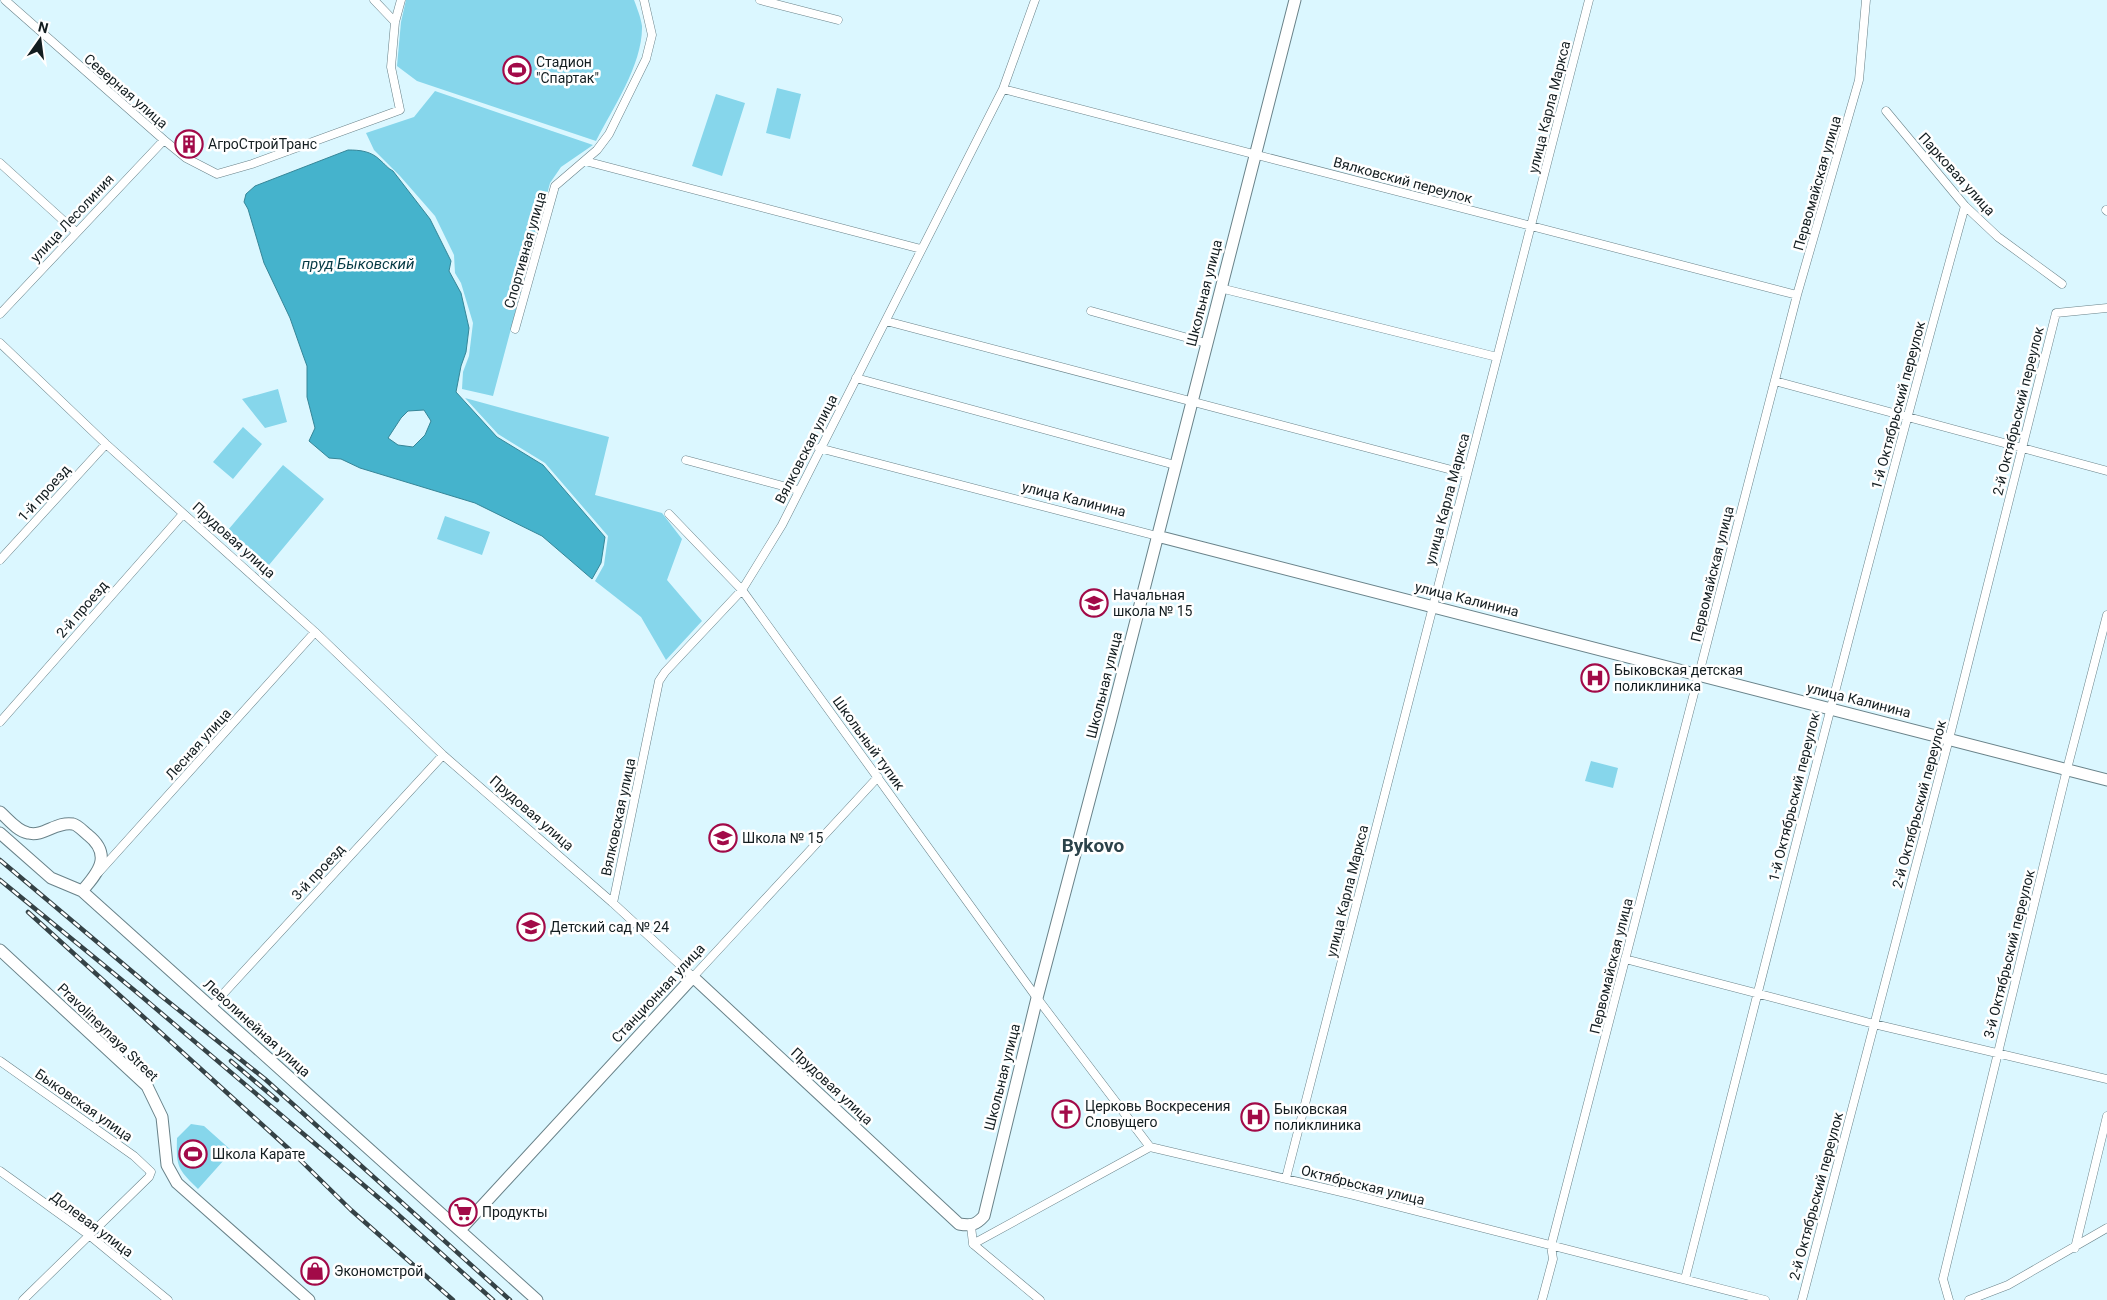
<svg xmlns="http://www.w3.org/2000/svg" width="2107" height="1300" viewBox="0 0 2107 1300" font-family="Roboto,sans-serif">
<rect width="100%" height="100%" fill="#dbf7ff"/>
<path fill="#86d6eb" d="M406,0H634C637,8 641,18 642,26C643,64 613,108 596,141L417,81L397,66L401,22Z
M777,88L801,94L790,139L766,133Z
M435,91L593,145L561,167L550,183L493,396L462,389L463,372L469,356L473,323L461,283L455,273L454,255L435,216L400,176L374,150L366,133L414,117Z
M716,94L745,103L722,176L692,166Z
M278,389L287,422L265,428L242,399Z
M465,398L609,437L595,495L662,513L682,539L667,580L702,621L666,660L641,617L595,581L604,565L608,536L545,463L498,434Z
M243,427L262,444L233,479L213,462Z
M283,465L324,499L269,565L228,530Z
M445,516L490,532L482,555L437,539Z
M1591,761L1618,768L1613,788L1585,781Z
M191,1124L204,1126L232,1151L198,1189C178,1169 176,1168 177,1138Z"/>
<path fill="#45b3cc" stroke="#368698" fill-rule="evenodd" d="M348,150C360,150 371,151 380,160C385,164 387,168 393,171L430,219L451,261L449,271L461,293L469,328L466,352L461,366L456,392L497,437L543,465L605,537L601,563L592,579L542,536L475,503L360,468L341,459L329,458L309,441L315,428L307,397V366L303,355L290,318L264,263L248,209L244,202L246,194L255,186ZM424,410L431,421L425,435L413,447L398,445L388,438L401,418L408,411Z"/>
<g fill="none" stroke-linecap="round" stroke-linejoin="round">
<g stroke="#698289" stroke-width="9">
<path id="street" d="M5,0L164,140L186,158L217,174L252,164L400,110L391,67L395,22L401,0
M374,0L395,22
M760,0L838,20
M1003,89L1797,295
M1886,111L1965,206L1998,237L2062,284
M585,161L921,249
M0,163L76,232
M2106,210L2107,211
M1220,288L1497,357
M1091,311L1206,343
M0,314L164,140
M886,321L1467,474
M515,329L555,186L597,150L609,134L646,59L652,35L644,0
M0,343L106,444L315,632L443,755L613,903L693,977L878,777
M856,378L1175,465
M1775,381L2107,471
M819,448L1157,536
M686,460L798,490
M669,514L742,590L1037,998L1150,1147
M0,560L106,444
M0,722L183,514
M99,872L315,632
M613,903L659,681L665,672L742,590L782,525L1003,89L1035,0
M1625,959L1874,1024L2107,1079
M212,1006L443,755
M0,1061L134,1156L151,1172L149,1177L23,1300
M0,1171L89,1235L168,1300
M1286,1178L1589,0
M971,1226L973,1244L1040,1300
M973,1244L1150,1147L1354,1195L1765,1300
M2075,1248L2107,1116
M1685,1279C1776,921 1866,563 1965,206
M1542,1300L1553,1259L1551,1246L1797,295L1859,80L1866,0
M1802,1300L1949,739L2056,313L2107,308
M1949,1300L1943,1279L2067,769L2107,615
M1969,1300L2008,1285L2107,1228"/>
</g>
<g stroke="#698289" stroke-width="13">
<path id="secondary" d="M1157,536L2107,780
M0,812C8,819 17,831 28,833C44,837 56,821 73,824C78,825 84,832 88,835C113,855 98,873 82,891
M0,833L51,878L82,891L537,1300
M0,950L147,1086L162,1117L167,1165L177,1183L309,1300
M460,1230L693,977L959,1224C971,1226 976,1225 984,1216L1037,998L1110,722L1295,0"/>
</g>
<use href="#street" stroke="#fff" stroke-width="8"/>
<use href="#secondary" stroke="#fff" stroke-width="11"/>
<g stroke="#354246" stroke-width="4.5">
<path id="rail" d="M0,860L160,995L265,1079L510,1300
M0,880L134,990L393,1210L493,1300
M28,912L290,1150L351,1210L453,1300
M231,1061L277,1100"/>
</g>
<use href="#rail" stroke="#fff" stroke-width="2.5" stroke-dasharray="8" stroke-linecap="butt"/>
</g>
<defs>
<g id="stadium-ring" transform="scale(1.4375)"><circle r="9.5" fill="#fff" stroke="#a20a48" stroke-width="1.5"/><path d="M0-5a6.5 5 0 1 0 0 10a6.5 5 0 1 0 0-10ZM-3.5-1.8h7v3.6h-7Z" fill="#a20a48"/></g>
<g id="building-ring" transform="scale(1.4375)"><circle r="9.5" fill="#fff" stroke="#a20a48" stroke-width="1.5"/><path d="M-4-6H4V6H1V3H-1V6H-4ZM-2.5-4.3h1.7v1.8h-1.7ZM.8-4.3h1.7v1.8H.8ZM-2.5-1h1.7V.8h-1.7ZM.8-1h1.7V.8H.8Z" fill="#a20a48"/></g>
<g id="school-ring" transform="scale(1.4375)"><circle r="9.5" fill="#fff" stroke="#a20a48" stroke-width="1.5"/><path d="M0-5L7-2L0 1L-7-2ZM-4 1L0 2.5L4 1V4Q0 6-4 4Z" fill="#a20a48"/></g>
<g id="hospital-ring" transform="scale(1.4375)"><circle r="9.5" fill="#fff" stroke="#a20a48" stroke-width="1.5"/><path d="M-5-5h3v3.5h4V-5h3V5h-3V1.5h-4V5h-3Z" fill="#a20a48"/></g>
<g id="church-ring" transform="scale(1.4375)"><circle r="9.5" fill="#fff" stroke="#a20a48" stroke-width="1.5"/><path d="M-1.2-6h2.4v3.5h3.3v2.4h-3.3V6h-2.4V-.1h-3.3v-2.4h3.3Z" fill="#a20a48"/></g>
<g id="supermarket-ring" transform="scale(1.4375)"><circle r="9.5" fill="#fff" stroke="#a20a48" stroke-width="1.5"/><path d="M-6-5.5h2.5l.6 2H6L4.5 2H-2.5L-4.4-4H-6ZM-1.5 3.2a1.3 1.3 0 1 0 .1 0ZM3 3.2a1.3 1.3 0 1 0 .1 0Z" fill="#a20a48"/></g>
<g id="shop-ring" transform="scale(1.4375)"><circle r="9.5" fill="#fff" stroke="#a20a48" stroke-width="1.5"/><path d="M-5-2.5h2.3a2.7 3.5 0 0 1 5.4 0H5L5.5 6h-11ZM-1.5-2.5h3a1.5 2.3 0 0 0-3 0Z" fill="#a20a48"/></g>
</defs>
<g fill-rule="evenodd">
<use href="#stadium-ring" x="517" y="70"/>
<use href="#building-ring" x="189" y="144"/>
<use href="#school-ring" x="1094" y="603"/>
<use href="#hospital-ring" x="1595" y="678"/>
<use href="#school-ring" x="723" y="838"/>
<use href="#school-ring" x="531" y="927"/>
<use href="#church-ring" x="1066" y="1114"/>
<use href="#hospital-ring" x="1255" y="1117"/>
<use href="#stadium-ring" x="193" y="1154"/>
<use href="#supermarket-ring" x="463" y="1212"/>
<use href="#shop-ring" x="315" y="1271"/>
</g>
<g text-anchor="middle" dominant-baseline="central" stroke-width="5" stroke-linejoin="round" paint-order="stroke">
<g font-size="14" fill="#131d20" stroke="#fff" text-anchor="start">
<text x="536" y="62">Стадион<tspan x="536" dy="16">"Спартак"</tspan></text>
<text x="208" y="144">АгроСтройТранс</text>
<text x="1113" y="595">Начальная<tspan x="1113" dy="16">школа № 15</tspan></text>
<text x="1614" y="670">Быковская детская<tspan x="1614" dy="16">поликлиника</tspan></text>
<text x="742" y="838">Школа № 15</text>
<text x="550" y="927">Детский сад № 24</text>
<text x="1085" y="1106">Церковь Воскресения<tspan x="1085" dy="16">Словущего</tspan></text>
<text x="1274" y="1109">Быковская<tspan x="1274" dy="16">поликлиника</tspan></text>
<text x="212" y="1154">Школа Карате</text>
<text x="482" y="1212">Продукты</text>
<text x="334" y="1271">Экономстрой</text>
</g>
<g font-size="14" fill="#131d20" stroke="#fff">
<text transform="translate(126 91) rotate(41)">Северная улица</text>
<text transform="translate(1549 107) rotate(-76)">улица Карла Маркса</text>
<text transform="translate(1957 174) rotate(48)">Парковая улица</text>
<text transform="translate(1403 180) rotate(15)">Вялковский переулок</text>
<text transform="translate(1817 183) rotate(-74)">Первомайская улица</text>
<text transform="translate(72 218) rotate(-47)">улица Лесолиния</text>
<text transform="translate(525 250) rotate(-74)">Спортивная улица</text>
<text transform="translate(1204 293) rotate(-76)">Школьная улица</text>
<text transform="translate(1898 405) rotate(-75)">1-й Октябрьский переулок</text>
<text transform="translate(2018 411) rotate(-76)">2-й Октябрьский переулок</text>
<text transform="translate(806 449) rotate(-63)">Вялковская улица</text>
<text transform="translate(44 493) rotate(-48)">1-й проезд</text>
<text transform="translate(1074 499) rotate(14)">улица Калинина</text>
<text transform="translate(1447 499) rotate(-75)">улица Карла Маркса</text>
<text transform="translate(234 540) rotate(42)">Прудовая улица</text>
<text transform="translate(1712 574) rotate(-76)">Первомайская улица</text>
<text transform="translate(1467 599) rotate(14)">улица Калинина</text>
<text transform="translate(82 609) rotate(-49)">2-й проезд</text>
<text transform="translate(1104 685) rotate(-76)">Школьная улица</text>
<text transform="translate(1859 700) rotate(14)">улица Калинина</text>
<text transform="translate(869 743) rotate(54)">Школьный тупик</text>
<text transform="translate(198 744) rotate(-48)">Лесная улица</text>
<text transform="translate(1794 797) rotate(-76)">1-й Октябрьский переулок</text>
<text transform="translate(1919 804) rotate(-75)">2-й Октябрьский переулок</text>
<text transform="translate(532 813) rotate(41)">Прудовая улица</text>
<text transform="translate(618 817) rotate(-78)">Вялковская улица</text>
<text transform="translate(318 872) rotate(-47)">3-й проезд</text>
<text transform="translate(1347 891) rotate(-76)">улица Карла Маркса</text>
<text transform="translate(2009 954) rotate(-76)">3-й Октябрьский переулок</text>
<text transform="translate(1611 966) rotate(-76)">Первомайская улица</text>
<text transform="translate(658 993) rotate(-47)">Станционная улица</text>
<text transform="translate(257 1028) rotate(42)">Леволинейная улица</text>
<text transform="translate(108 1032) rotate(44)">Pravolineynaya Street</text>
<text transform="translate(1002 1077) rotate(-76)">Школьная улица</text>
<text transform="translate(832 1086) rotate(43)">Прудовая улица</text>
<text transform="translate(84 1105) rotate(35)">Быковская улица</text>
<text transform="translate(1363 1185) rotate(14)">Октябрьская улица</text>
<text transform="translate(1816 1196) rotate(-75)">2-й Октябрьский переулок</text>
<text transform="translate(92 1224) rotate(37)">Долевая улица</text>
</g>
<g font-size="15" font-style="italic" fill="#043944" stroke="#fff">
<text x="358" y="264">пруд Быковский</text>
</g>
<g font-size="19" font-weight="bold" fill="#2c434a" stroke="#fff">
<text x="1093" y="845">Bykovo</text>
</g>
</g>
<g transform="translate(40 40) rotate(14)" stroke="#ffffff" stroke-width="4" paint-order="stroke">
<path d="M0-4L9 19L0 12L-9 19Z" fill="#131d20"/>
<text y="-8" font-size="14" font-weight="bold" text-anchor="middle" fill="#131d20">N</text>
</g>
</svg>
